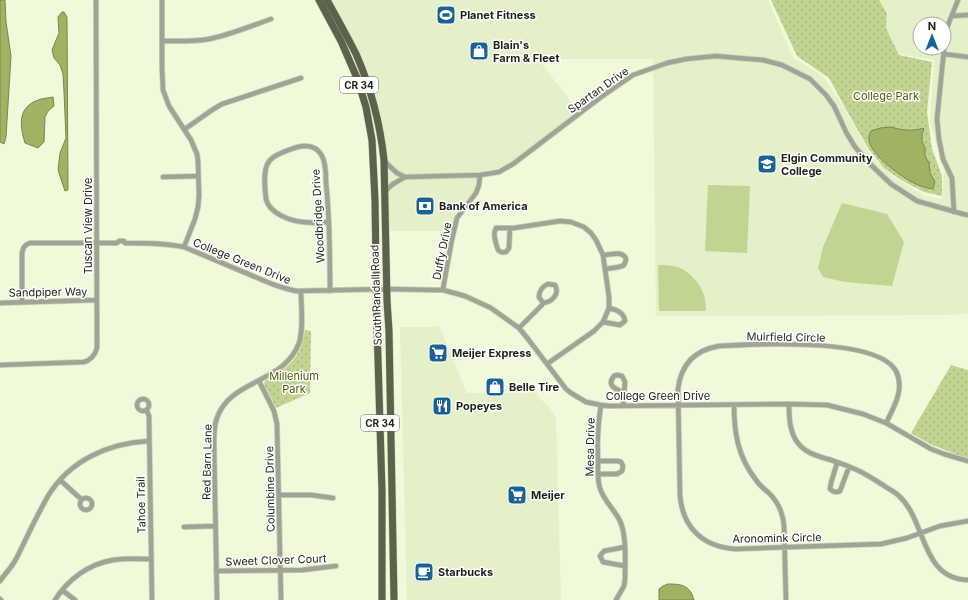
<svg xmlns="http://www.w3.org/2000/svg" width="968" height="600" viewBox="0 0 968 600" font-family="Inter,sans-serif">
<defs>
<pattern id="green-dots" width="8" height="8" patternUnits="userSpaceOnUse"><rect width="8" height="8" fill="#c2d492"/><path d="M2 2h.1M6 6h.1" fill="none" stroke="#a6b67d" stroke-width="1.8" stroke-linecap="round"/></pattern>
</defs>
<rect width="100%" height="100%" fill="#f0f9d9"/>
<path fill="#e4f0c8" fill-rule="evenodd" d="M329,0H768L793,57L824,77L843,106L871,156L896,179L925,196L942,199L944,171L930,122L934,60L899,54L886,28L888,13L879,0H968V314L943,315L656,316L653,59H542L532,51L578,111L510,163L497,169L477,172V185L473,193L456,218L452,231H387L386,159L380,116L366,73ZM920,24H944V48H920Z
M439,326L467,393L537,392V396L548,406L554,414L556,419L561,600H407L400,327H431Z"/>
<path fill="url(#green-dots)" d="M771,0H879L887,13L886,28L899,55L932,62L927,112L932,149L942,176V196L924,192L901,180L884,168L868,148L852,120L829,78L797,56Z
M305,330L311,331L310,393L276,408L264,384L265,381C289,368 300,359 305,330Z
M951,365L968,370V458L963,457L930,444L911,433Z"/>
<path fill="#c2d492" d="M708,185L750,186L747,253L705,251Z
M842,203L887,214L904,242L892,286L845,282L823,277L818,268L823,247Z
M658,265C665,265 673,265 680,268C690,272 701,285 704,295C705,300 706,306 706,311H659Z"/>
<path fill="#9fb363" stroke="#78884c" d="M0,0H5L6,22L11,56L6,137L4,144L0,142Z
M62,12H64L67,17L68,190L65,191L58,170L60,153L66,138L64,92L63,74L60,65L54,58L52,50L59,33L58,17Z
M53,97L54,106L48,111L45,117L44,142L38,148L25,143C19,123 18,106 41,99C45,98 49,98 53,97Z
M891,127C901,130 912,132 923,128L924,129L922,134V141L925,148V156L929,163L930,173L935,182L933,189C926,188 919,186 912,182C900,176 866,151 869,137C869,134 870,133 871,131L880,128Z
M668,584C681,584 690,585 694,600H659V589L663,586Z"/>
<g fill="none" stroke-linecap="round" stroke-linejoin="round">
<g stroke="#cad2b6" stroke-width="6">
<path id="minor" d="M162,0V68L163,90L169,106L191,140L197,154L198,161L199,196L198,207L195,219L184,247
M952,16L968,15
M162,41C178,41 193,42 209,39C230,35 251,26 271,19
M944,54L968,57
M185,129L212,110L222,104L301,78
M384,161L397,173L405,177L480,175L499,172L513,164L601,97L633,75L667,63L686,59L716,56L738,58L763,60L782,65L810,79L826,95L834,106L846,132L855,147L870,164L891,184L917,201L963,214L968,215
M163,177L198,176
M384,192L393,184L405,177
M954,212L952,178L943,159L939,139L937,119L946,30L958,0
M329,222C320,223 312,223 303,222C290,221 269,213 266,199C265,188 263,175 267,165C270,157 279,154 286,151C298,146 314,141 322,156C326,163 326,174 326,183C330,219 330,255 330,291
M510,228L509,248L506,252C503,252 502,253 499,251C497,249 493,234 495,231C495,230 496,229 496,228H514L560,221L571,222L584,227L591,233L596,240L603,255L609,297V308L603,322L594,331L547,364
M603,255C609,255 623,250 626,259C626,261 625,263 624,265C620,268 610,268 605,269
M443,290L444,283L452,239L457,218L476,193L479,185L480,175
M22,302V253C23,248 24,245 30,243H117L119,241H124L125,243C145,243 164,243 184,247L272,284L284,288L296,291L387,289L434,290H443L465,296L491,308L519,328L528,339L566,389L571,393L586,402L601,405L609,406L789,404L827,405L863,414L886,423L931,449L944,454L968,461
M0,303L97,300
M603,322L620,325L625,321C624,312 616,310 609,308
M519,328L542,305L543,303C552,302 560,294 555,285L548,284C543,286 539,291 539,297L543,303
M0,365L84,362C91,360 95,355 97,348L96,0
M259,381L274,411L277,424L281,600
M137 405a6 6 0 1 1 12 0a6 6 0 1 1-12 0Z
M789,404C789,412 789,420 791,428C796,450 812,455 831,460C840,463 848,466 857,470C866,474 875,480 883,485C888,489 894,491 898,495C927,520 920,579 968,580
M601,405C598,424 597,442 598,460C598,469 597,479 600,488C603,500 615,510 620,521C627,536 625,563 625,579L624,586L616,600
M734,405C734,433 738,457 756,480C759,485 764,489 769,493C778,502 783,513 784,526L786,600
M623,406L625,382L622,376L617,375L614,376C606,386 616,389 624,393
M147,411L149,416V418L152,600
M886,423C894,407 905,389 896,371C877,337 754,344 719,346C695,350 681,364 678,389L680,496C683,529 704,547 736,549L881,544L907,538L940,526L968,521
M598,461H618L621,462L623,466L622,471L617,474H598
M837,463L831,483L830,489C833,492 836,493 840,491L849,467
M60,480L81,499
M279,495H311L333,498
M80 504a6 6 0 1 1 12 0a6 6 0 1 1-12 0Z
M184,527L215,526
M625,547L604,551L600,556L603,562L625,566
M216,571L302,570L336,566
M0,581C4,575 9,570 13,564C17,558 20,551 23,545C31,528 39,512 48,496C70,460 109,443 149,441
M62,590L75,600
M0,599L1,600
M55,600C68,579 89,564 113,560C126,558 139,559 151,559
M217,600L214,442C214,434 214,425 217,418C230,379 284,384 299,343C304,328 301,307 301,291"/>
</g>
<g stroke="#cad2b6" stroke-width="8">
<path id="primary" d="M319,0L341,41L357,78L366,107L372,140L375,200L377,326L382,491V600
M327,0C337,18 347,36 356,54C371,88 380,123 384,160L387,301L389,331L394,600"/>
</g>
<use href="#minor" stroke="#a0a497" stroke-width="4.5"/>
<use href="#primary" stroke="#5c624b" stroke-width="7"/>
</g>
<defs>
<g id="stadium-square" transform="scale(1)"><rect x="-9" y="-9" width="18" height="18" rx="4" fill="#1a6296" stroke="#fff"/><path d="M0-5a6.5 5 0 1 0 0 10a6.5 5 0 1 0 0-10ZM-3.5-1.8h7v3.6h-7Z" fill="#fff"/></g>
<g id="shop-square" transform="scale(1)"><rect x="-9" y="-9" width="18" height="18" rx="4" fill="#1a6296" stroke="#fff"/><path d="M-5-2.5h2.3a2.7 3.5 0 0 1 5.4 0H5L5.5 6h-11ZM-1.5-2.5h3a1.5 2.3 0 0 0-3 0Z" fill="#fff"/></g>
<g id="university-square" transform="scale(1)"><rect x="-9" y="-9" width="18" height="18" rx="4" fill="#1a6296" stroke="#fff"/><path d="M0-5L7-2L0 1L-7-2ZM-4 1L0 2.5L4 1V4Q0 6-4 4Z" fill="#fff"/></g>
<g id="bank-square" transform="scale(1)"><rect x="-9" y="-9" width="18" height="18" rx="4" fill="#1a6296" stroke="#fff"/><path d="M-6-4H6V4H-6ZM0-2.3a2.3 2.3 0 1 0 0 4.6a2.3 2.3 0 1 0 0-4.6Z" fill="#fff"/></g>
<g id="supermarket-square" transform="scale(1)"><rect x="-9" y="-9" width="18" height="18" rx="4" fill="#1a6296" stroke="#fff"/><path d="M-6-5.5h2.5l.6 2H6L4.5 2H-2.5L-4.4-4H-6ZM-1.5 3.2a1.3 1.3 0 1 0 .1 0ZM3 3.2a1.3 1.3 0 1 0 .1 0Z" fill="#fff"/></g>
<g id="restaurant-square" transform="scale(1)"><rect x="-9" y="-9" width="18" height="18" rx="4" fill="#1a6296" stroke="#fff"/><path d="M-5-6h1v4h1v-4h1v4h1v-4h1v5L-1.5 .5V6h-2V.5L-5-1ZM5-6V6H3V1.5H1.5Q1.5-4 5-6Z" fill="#fff"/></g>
<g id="cafe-square" transform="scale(1)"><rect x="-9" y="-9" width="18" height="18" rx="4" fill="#1a6296" stroke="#fff"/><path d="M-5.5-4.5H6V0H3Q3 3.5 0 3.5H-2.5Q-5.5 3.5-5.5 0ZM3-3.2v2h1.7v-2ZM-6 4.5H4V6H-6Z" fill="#fff"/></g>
</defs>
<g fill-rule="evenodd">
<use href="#stadium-square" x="446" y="15"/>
<use href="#shop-square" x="479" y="51"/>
<use href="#university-square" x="767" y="164"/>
<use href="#bank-square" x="425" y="206"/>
<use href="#supermarket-square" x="438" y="353"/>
<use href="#shop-square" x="495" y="387"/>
<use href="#restaurant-square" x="442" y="406"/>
<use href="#supermarket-square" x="517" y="495"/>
<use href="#cafe-square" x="424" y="572"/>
</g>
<g text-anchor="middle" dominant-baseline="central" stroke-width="3" stroke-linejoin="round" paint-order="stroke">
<g fill="#fff" stroke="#62645c" stroke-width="1">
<rect x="340" y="77" width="38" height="16" rx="3"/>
<rect x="361" y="415" width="38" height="16" rx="3"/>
</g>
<g font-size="10" font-weight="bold" fill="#1e2216">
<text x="359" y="85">CR 34</text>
<text x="380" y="423">CR 34</text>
</g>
<g font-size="11" font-weight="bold" fill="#1e2216" stroke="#fff" text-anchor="start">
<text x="460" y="15">Planet Fitness</text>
<text x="493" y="45">Blain's<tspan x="493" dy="13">Farm &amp; Fleet</tspan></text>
<text x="781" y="158">Elgin Community<tspan x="781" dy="13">College</tspan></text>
<text x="439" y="206">Bank of America</text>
<text x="452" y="353">Meijer Express</text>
<text x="509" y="387">Belle Tire</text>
<text x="456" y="406">Popeyes</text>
<text x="531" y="495">Meijer</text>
<text x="438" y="572">Starbucks</text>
</g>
<g font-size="11" fill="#1e2216" stroke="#fff">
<text transform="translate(598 90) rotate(-35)">Spartan Drive</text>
<text transform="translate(318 216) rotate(-93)">Woodbridge Drive</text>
<text transform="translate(88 226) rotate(-90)">Tuscan View Drive</text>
<text transform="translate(442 251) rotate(-79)">Duffy Drive</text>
<text transform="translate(242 261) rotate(22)">College Green Drive</text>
<text transform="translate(48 292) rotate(-1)">Sandpiper Way</text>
<text transform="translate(376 295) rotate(-92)">South Randall Road</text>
<text transform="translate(786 337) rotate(1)">Muirfield Circle</text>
<text x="658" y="396">College Green Drive</text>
<text transform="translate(590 447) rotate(-89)">Mesa Drive</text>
<text transform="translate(207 462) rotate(-89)">Red Barn Lane</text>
<text transform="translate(270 489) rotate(-91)">Columbine Drive</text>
<text transform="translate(141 505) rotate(-91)">Tahoe Trail</text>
<text transform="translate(777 538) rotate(-1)">Aronomink Circle</text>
<text transform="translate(276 560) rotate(-2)">Sweet Clover Court</text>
</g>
<g font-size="11" fill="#4f5f00" stroke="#fff">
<text x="886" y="96">College Park</text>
<text x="294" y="376">Millenium<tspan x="294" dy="13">Park</tspan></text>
</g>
</g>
<g transform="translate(932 36)"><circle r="19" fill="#ffffff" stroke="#a5a7a2"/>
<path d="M0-3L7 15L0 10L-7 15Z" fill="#1a6296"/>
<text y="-6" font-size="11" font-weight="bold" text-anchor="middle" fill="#1e2216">N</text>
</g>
</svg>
